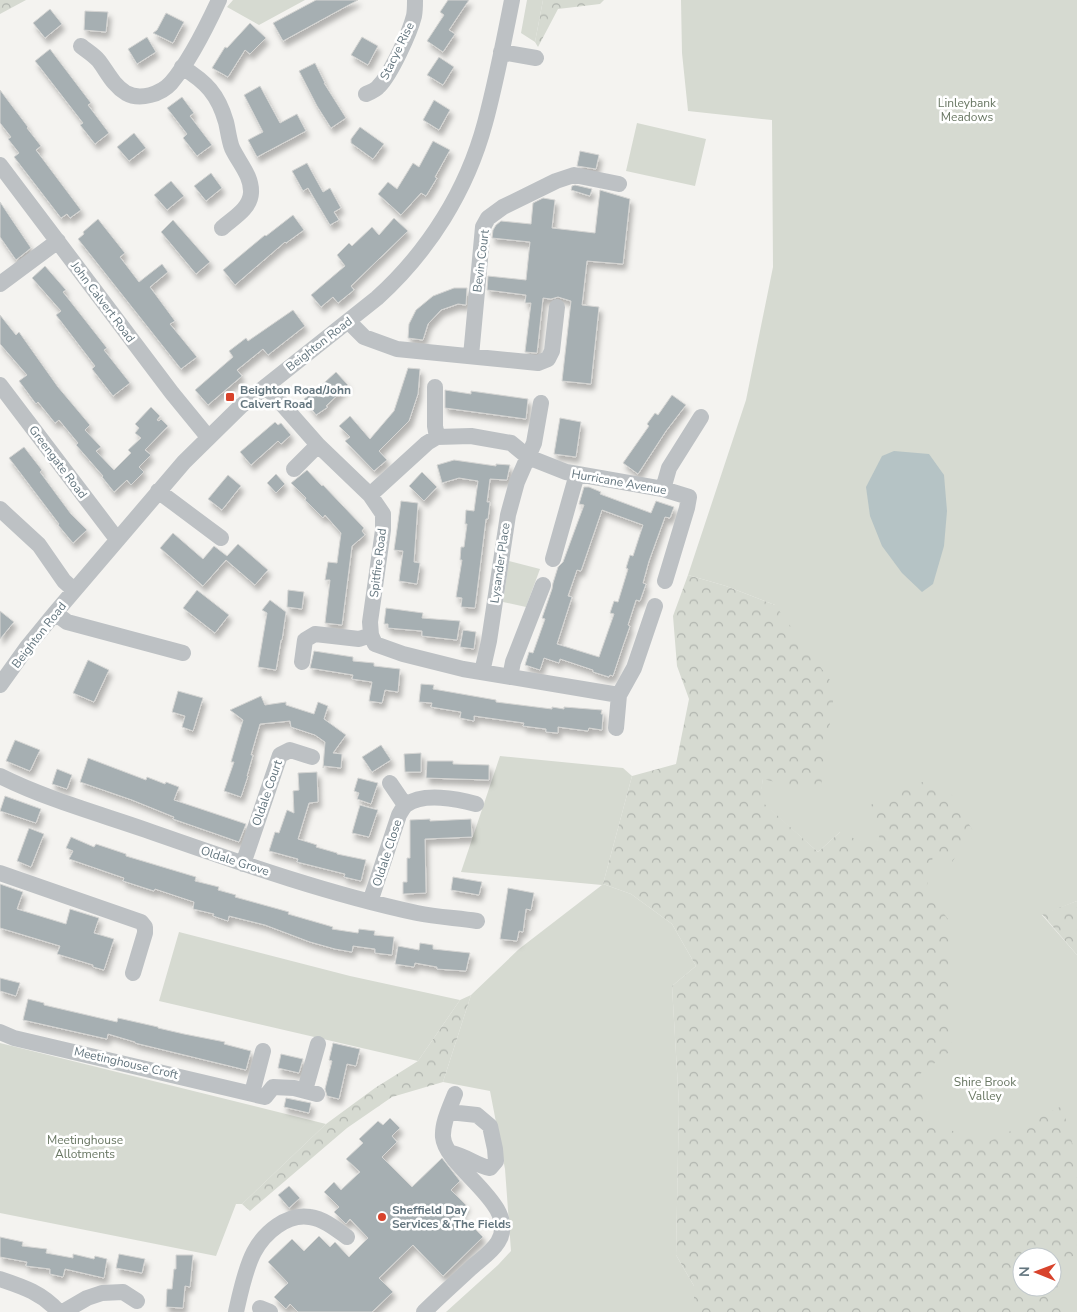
<svg xmlns="http://www.w3.org/2000/svg" width="1077" height="1312" viewBox="0 0 1077 1312" font-family="'Nunito Sans',sans-serif">
<defs>
<pattern id="forest-crowns" width="20" height="18" patternUnits="userSpaceOnUse" patternTransform="scale(1.25)"><rect width="20" height="18" fill="#d6dad1"/><path d="M2 6a3 3 0 1 1 6 0M12 15a3 3 0 1 1 6 0" fill="none" stroke="#b1b5af"/></pattern>
<filter id="shadow"><feDropShadow dx="3" dy="5.5" stdDeviation="2.5" flood-color="#0004"/></filter>
</defs>
<rect width="100%" height="100%" fill="#f4f3f0"/>
<path fill="#d6dad1" fill-rule="evenodd" d="M233,0H305L259,25L227,7Z
M527,0H543L535,42L521,33Z
M681,0H1077V901L1042,915L1077,955V1312H918L840,832L818,852L759,800L763,779L775,605L726,586L688,575L746,400L773,267L772,120L688,111L682,53ZM1022,1257H1052V1287H1022Z
M637,123L706,139L695,186L626,171Z
M509,561L540,569L526,607L503,602Z
M500,756L623,768L632,776L603,884L631,894L672,924L696,966L672,986L679,1105L676,1255L694,1286V1312H446L498,1265L511,1251L505,1169L490,1091L443,1082L471,995L519,949L602,885L461,872Z
M179,932L350,976L460,1000L418,1061L159,1001Z
M0,1043L326,1124L242,1204H236L216,1256L0,1213Z"/>
<path fill="url(#forest-crowns)" fill-rule="evenodd" d="M0,0H26L0,14Z
M543,0H604L600,4L558,9L538,47L535,42Z
M688,575L726,586L775,605L835,687L820,793L763,779L760,800L818,852L840,832L888,854L869,817L866,807L922,782L950,792L973,831L952,862L933,856L926,890L948,919L952,1050L920,1074L925,1121L986,1143L1062,1106L1077,1160V1253L1060,1265L1057,1292L1068,1312H694V1286L676,1255L679,1105L672,986L696,966L672,924L631,894L603,884L632,776L676,764L689,699L677,666L673,616ZM1022,1257H1052V1287H1022Z
M1077,901V955L1042,914Z
M471,995L443,1082L392,1097L347,1128L250,1211L242,1204L326,1124L375,1088L418,1061L460,1000Z"/>
<path fill="#b5c3c5" d="M894,451L929,454L944,475L947,511L944,546L933,584L922,592L902,573L882,546L870,516L866,487L882,456Z"/>
<path fill="#a6afb2" stroke="#d5d5d3" fill-rule="evenodd" filter="url(#shadow)" d="M316,0H358L283,41L273,23Z
M448,0H469L449,30L455,34L443,52L427,41L444,15L440,12Z
M50,9L62,24L45,38L33,23Z
M85,11L108,12L106,32L84,30Z
M166,13L184,22L173,43L153,33L157,30Z
M250,23L266,38L250,54L245,50L228,77L212,68L225,47L227,48Z
M147,37L156,52L137,64L128,49Z
M362,37L378,46L368,65L351,55Z
M50,49L91,103L88,105L109,133L95,144L80,125L83,123L35,61Z
M439,57L454,67L443,85L427,75Z
M315,63L325,83H324L346,118L331,128L317,106L299,71Z
M260,86L280,123L297,114L306,131L257,157L248,140L263,132L244,95Z
M0,90L28,127L27,128L41,146L36,150L81,210L70,218L67,214L61,218L14,157L19,153L8,139L11,137L0,123Z
M182,97L194,113L190,116L212,145L197,156L183,138L187,134L167,108Z
M434,100L450,110L439,130L423,120Z
M360,127L384,144L373,159L351,143V139Z
M134,133L146,148L129,161L117,147Z
M433,141L450,150L435,177L437,178L426,196L421,193L401,215L378,194L388,182L397,189L413,163L419,167Z
M580,151L599,155L596,169L577,166Z
M307,163L323,192L330,188L341,208L334,212L339,220L330,225L308,188L303,191L292,171Z
M211,173L222,188L206,201L194,186Z
M171,181L184,196L167,210L154,195Z
M575,185L592,189L590,196L571,190L572,186Z
M600,190L630,199L623,264L587,261L582,305L599,307L591,384L562,381L571,301L558,297L551,299L543,298L537,353L525,352L531,303H525L526,295L487,290L488,276L526,280L530,242L492,238L493,230L496,225L501,221L531,224L533,203L543,198L555,200L552,228L595,233Z
M0,202L31,248L16,260L0,237Z
M293,215L304,230L286,243L285,242L235,285L223,270L265,235L266,236Z
M394,218L408,231L351,286L354,290L338,303L333,297L321,307L311,295L345,266L337,255L349,243L352,246L372,227L379,235Z
M98,219L125,253L120,257L139,282L162,264L168,272L150,287L175,321L170,324L197,357L181,369L78,239L84,234L83,232Z
M173,220L210,262L196,274L161,232Z
M45,266L66,290L63,292L107,348L104,350L130,383L113,396L92,369L95,366L56,315L61,311L32,278Z
M454,288H467L466,305L458,304L441,310L428,324L423,340L408,338L409,324L416,310L433,296Z
M293,310L305,326L268,355L263,349L237,370L242,376L208,405L195,390L233,357L229,351L246,338L248,341Z
M0,315L16,335L19,332L58,387L90,425L85,430L101,447L96,451L112,468L114,470L131,453L128,450L141,438L135,433L139,428L135,424L151,407L160,416L157,420L159,421L161,419L168,426L145,450L151,455L139,467L144,472L131,485L127,480L114,492L102,477L103,476L76,445L78,443L59,420L55,423L38,402L36,404L19,381L27,375L0,344Z
M408,368L420,369L418,394L409,421L379,451L387,460L374,471L345,441L350,437L339,426L350,416L370,439L394,411Z
M336,372L348,385L326,406L328,407L316,415L304,399L315,391Z
M445,390L471,394V391L528,399L526,419L445,408Z
M672,395L686,405L666,431L638,474L623,463L649,426L647,424L655,413L658,415Z
M560,418L581,422L576,457L554,454Z
M275,422L278,425L281,423L291,435L281,444L278,441L251,465L240,452Z
M24,447L42,470L40,472L71,514L87,530L73,543L58,525L59,524L9,458Z
M454,460L496,466V464L510,465L507,480L490,479L487,502H490L488,519H486L475,608L461,607L462,598L456,597L462,560H460L461,547H464L467,524H465L466,510L474,511L478,481L459,478L442,483L437,465Z
M307,470L322,486L323,485L364,528L362,531L365,535L352,546L342,625L325,623L330,580H325L328,562L337,563L341,533L325,515L323,518L305,500L306,498L291,483Z
M422,472L437,487L424,501L409,486Z
M276,474L285,484L276,493L267,483Z
M228,475L241,486L222,510L208,499Z
M584,487H589L601,492L600,494L651,513L656,501L674,507L670,518L665,517L649,561L643,583L646,584L640,601L636,600L628,625L630,626L624,643L613,676L610,675L609,677L593,672V670L560,659L559,663L544,658L540,670L525,665L529,652L533,653L545,619L542,618L552,589L553,583L558,567L563,562L584,505L579,504ZM602,510L643,525L633,556L630,555L626,568L628,569L618,602L614,601L610,613L614,614L599,657L557,644L572,597L568,596L577,570L581,571Z
M401,501L418,503L414,562L420,563L417,584L399,581L403,551L394,550Z
M173,533L203,559L214,546L227,556L238,544L268,570L255,585L226,560L203,586L160,548Z
M197,590L229,615L215,633L183,608Z
M288,590L304,592L302,609L287,607Z
M270,600L286,612L282,640H281L276,670L258,667L267,613L262,610Z
M386,608L423,613L422,618L460,621L457,640L422,636V631L388,628V624H384Z
M0,611L14,622L0,639Z
M463,630L476,632L474,649L460,647Z
M314,651L353,657V661L374,663V666L400,669L398,692L385,690L382,703L369,701L372,682L352,679L353,675L310,668Z
M88,660L109,670L94,702L73,693Z
M421,684L434,685L433,689L496,700V702L552,709V707L564,709V707L602,710L601,714H603L602,730L589,728L588,731L558,727V733L546,732V729L523,726L524,723L474,716V721L460,718L461,712L431,707L432,703L419,702Z
M178,691L203,698L193,731L182,727L185,716L172,712Z
M261,696L265,705L286,702V705L314,714L318,702L328,706L324,719L346,735L333,753L342,754L341,768L324,766L323,768L325,742L315,735L291,727L290,721L260,724L251,755H253L247,776H248L241,797L224,791L234,762H231L243,720L230,710Z
M15,740L40,750L30,771L6,761Z
M381,745L391,760L372,772L362,757Z
M421,753V772H405L404,754Z
M88,758L146,780L147,777L165,784L166,782L179,787L174,800L246,824L239,842L173,819L174,817L132,800L80,782Z
M427,761H453V764L489,765V780L426,778Z
M57,769L72,775L67,789L52,784Z
M317,772L318,802L309,803L298,839L317,845L316,847L337,853V854L366,860L361,881L344,877L345,874L297,862L298,859L269,851L275,832L279,833L287,810L294,813L293,791L299,790L298,773Z
M358,778L378,783L371,804L357,799L359,793L354,791Z
M5,796L41,809L36,823L0,811Z
M360,805L378,810L369,837L352,833Z
M430,819V821L471,819L472,837L425,839L426,893L403,894V882H407V858H410V820Z
M29,828L44,834L31,867L17,861Z
M71,837L94,847L96,844L126,854V856L196,877L195,881L219,887L218,890L236,895L235,897L289,912L288,914L333,927L332,929L358,933L359,929L375,931L374,935L394,937L392,955L375,953V949L353,946L352,952L335,949L310,942L265,925L229,916L228,921L213,916L214,914L193,909L194,902L155,889L154,891L123,881L124,878L69,859L73,851L66,848Z
M453,877L482,882L479,895L451,890Z
M0,884L23,892L17,909L66,924L70,909L99,918L94,933L114,939L104,970L93,967V965L57,954L60,946L0,928Z
M508,888L534,893L531,910L526,909L523,932L519,931L517,941L500,939Z
M420,943L433,945V949L470,953L466,971L437,969V967L415,963L414,967L395,964L398,946L419,950Z
M0,978L20,983L16,996L0,991Z
M28,999L44,1003V1005L117,1022L118,1018L158,1027V1028L184,1034L225,1042L224,1044L251,1051L246,1070L135,1043V1042L108,1034L107,1039L23,1020Z
M333,1043L360,1049L356,1066L347,1064L339,1099L327,1096L325,1089L332,1061L329,1060Z
M281,1054L303,1059L299,1073L278,1068Z
M286,1098L311,1103L309,1113L284,1107Z
M390,1118L400,1128L392,1136L397,1142L382,1157L412,1187L442,1158L460,1181L451,1190L467,1206L460,1213L483,1237L443,1276L413,1245L379,1278L393,1292L372,1312H298L290,1304L286,1309L274,1297L288,1283L268,1262L292,1239L304,1251L319,1236L330,1247L335,1242L349,1257L368,1238L350,1219L346,1224L334,1212L339,1207L324,1192L334,1182L341,1190L360,1172L346,1159L363,1143L359,1139L378,1121L383,1125Z
M289,1186L300,1198L289,1208L278,1195Z
M0,1237L23,1242L22,1246L47,1249L46,1253L73,1258V1254L94,1259L95,1256L107,1259L104,1278L65,1269L63,1277L50,1274V1269L26,1266L27,1262L0,1257Z
M119,1254L145,1259L142,1273L116,1268Z
M176,1255H193L190,1287L185,1286L183,1308L166,1307L167,1289H172L174,1269H176Z"/>
<g fill="none" stroke-linecap="round" stroke-linejoin="round">
<path stroke="#bdc1c4" stroke-width="16" d="M81,46C87,51 94,55 99,61C108,73 113,85 126,93C140,101 161,94 171,83C189,62 207,26 219,0
M501,52L536,58
M182,67C206,82 218,94 226,122C228,130 229,140 232,148C239,163 252,176 251,193C250,209 233,218 222,228
M366,94C371,92 376,90 379,86C391,74 410,32 414,16C415,11 415,5 415,0
M0,165L172,393L208,437
M0,284L58,241
M348,321L364,337L397,349L538,363L548,359L552,351L557,307
M471,356L483,227L488,218L503,207L556,181L574,175L619,184
M0,385L113,534L118,538
M266,386L318,445L370,495L383,514V530L370,622L371,635L375,644L403,654L463,669L619,695
M435,387V426L437,437
M294,469L318,445
M663,489L669,468L701,417
M158,491L221,538
M370,495L427,443L437,437L471,436L511,443L528,457L566,472L663,489L689,497L687,508L665,581
M0,509L39,545L64,581L74,590
M553,559L577,474
M55,613L67,622L183,653
M302,662L305,640L315,634L359,639L371,635
M482,672L489,641L508,515L517,482L534,443L541,403
M510,677L513,662L543,585
M0,685L28,646L55,613L184,462L241,406L377,298C429,251 467,190 485,123C496,82 504,41 512,0
M616,728L619,695L634,668L655,606
M0,776C46,799 97,813 146,830C235,861 324,893 417,913C437,917 457,918 477,921
M390,783L405,805
M243,864L280,755L290,750L312,757
M0,873L141,922L145,927V933L133,973
M370,902L399,815C401,812 403,807 406,805C423,792 458,799 476,804
M0,1032L14,1038L265,1097L273,1087L294,1088L317,1094
M305,1090L318,1044
M252,1093L263,1051
M449,1112L477,1115L490,1126L495,1149L496,1161L490,1168C477,1166 466,1156 452,1153
M0,1279C24,1287 42,1293 59,1312
M260,1308L270,1312
M63,1312L87,1298L102,1293L123,1292L137,1301
M236,1312C240,1294 245,1269 254,1252C264,1233 287,1213 310,1217C324,1219 336,1229 347,1237
M424,1312C439,1297 455,1283 471,1268C480,1260 492,1252 498,1242C521,1205 446,1169 443,1137C442,1123 450,1107 455,1094"/>
</g>
<g fill="#d8432c" stroke="#fff" stroke-width="2">
<rect x="225" y="392" width="10" height="10" rx="2.5"/>
<circle cx="382" cy="1217" r="5"/>
</g>
<g text-anchor="middle" dominant-baseline="central" stroke-width="5" stroke-linejoin="round" paint-order="stroke">
<g font-size="12" fill="#64767f" stroke="#fff">
<text transform="translate(397 51) rotate(-64)">Stacye Rise</text>
<text transform="translate(481 261) rotate(-83)">Bevin Court</text>
<text transform="translate(103 302) rotate(53)">John Calvert Road</text>
<text transform="translate(319 344) rotate(-38)">Beighton Road</text>
<text transform="translate(58 462) rotate(53)">Greengate Road</text>
<text transform="translate(619 482) rotate(10)">Hurricane Avenue</text>
<text transform="translate(378 563) rotate(-83)">Spitfire Road</text>
<text transform="translate(500 563) rotate(-82)">Lysander Place</text>
<text transform="translate(39 635) rotate(-52)">Beighton Road</text>
<text transform="translate(267 793) rotate(-71)">Oldale Court</text>
<text transform="translate(387 853) rotate(-72)">Oldale Close</text>
<text transform="translate(235 861) rotate(18)">Oldale Grove</text>
<text transform="translate(126 1063) rotate(13)">Meetinghouse Croft</text>
</g>
<g font-size="12" fill="#697763" stroke="#fff">
<text x="967" y="103">Linleybank<tspan x="967" dy="14">Meadows</tspan></text>
<text x="985" y="1082">Shire Brook<tspan x="985" dy="14">Valley</tspan></text>
<text x="85" y="1140">Meetinghouse<tspan x="85" dy="14">Allotments</tspan></text>
</g>
<g font-size="12" font-weight="bold" fill="#64767f" stroke="#fff" text-anchor="start">
<text x="240" y="390">Beighton Road/John<tspan x="240" dy="14">Calvert Road</tspan></text>
<text x="392" y="1210">Sheffield Day<tspan x="392" dy="14">Services &amp; The Fields</tspan></text>
</g>
</g>
<g transform="translate(1037 1272) rotate(271)"><circle r="24" fill="#ffffff" stroke="#c1c8cc"/>
<path d="M0-4L9 19L0 12L-9 19Z" fill="#d8432c"/>
<text y="-8" font-size="14" font-weight="bold" text-anchor="middle" fill="#64767f">N</text>
</g>
</svg>
